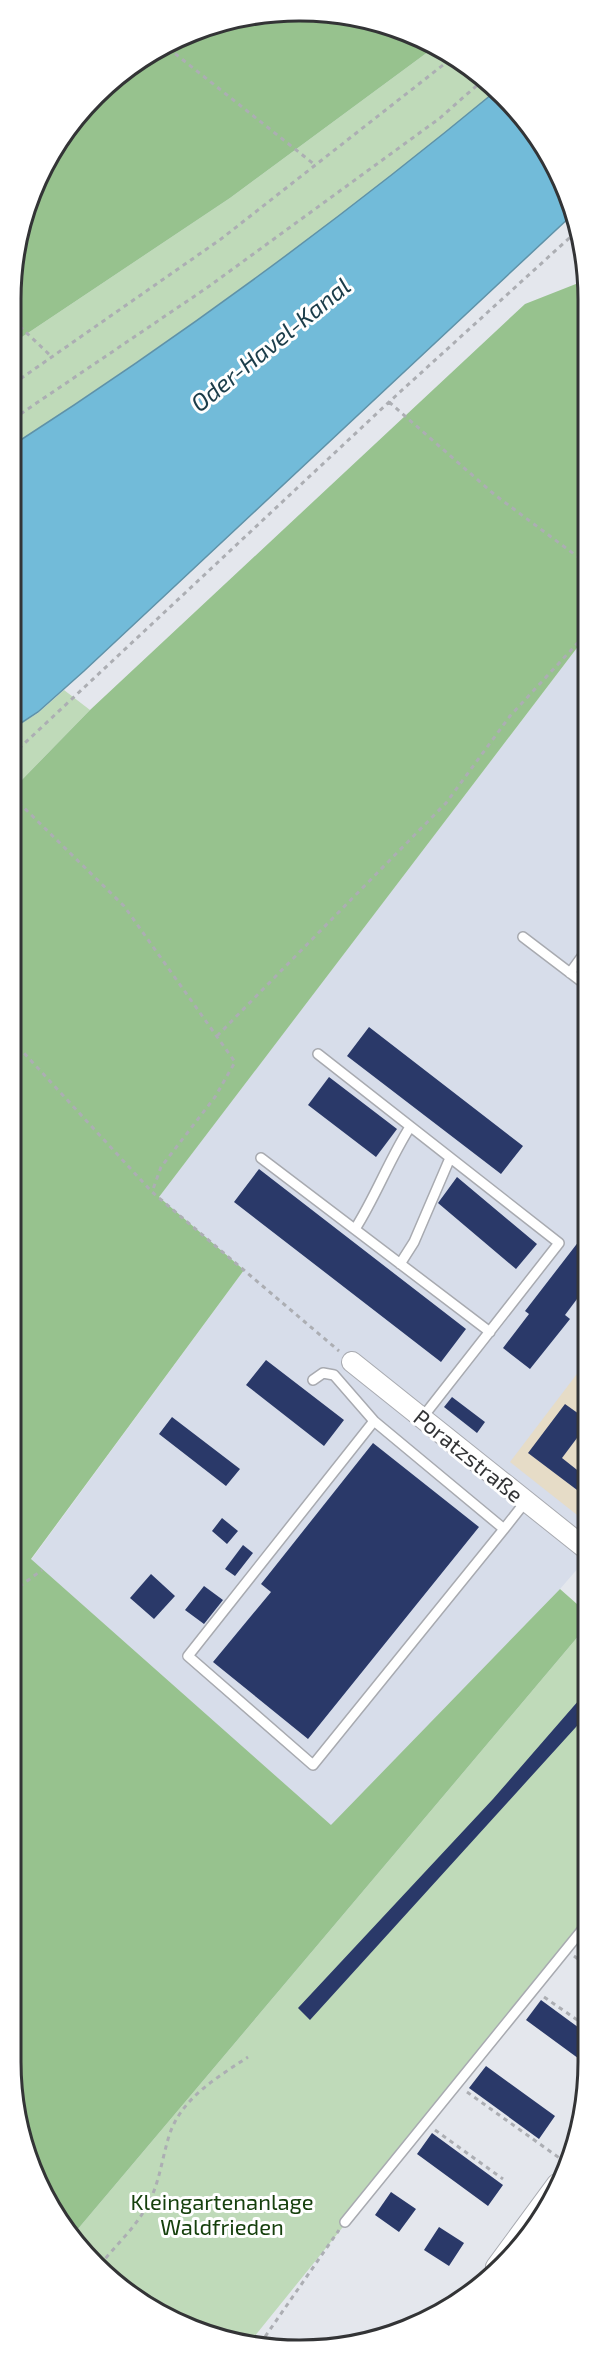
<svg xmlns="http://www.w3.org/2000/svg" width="599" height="2361" viewBox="0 0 599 2361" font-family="'Exo 2',sans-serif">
<rect width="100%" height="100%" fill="#e4e7ed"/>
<path fill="#d7ddea" d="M586,636V1559L560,1589L331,1826L31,1560L244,1270L158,1198Z"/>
<path fill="#e6dcc7" d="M586,1362V1522L510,1462Z"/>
<path fill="#bfdab9" d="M436,46L497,90C343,219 181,335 13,445V343L230,198Z
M64,690L90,710L12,790V729L38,713Z
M586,1627V1926L250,2342L172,2321L82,2252L72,2236Z"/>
<path fill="#97c28e" d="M338,13L428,40L436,46L230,198L13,343V261L49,155L124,70L225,20Z
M586,280V636L159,1197L244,1270L31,1559L331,1825L560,1589L586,1612V1627L72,2236L32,2172L11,2061L12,790L90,710L525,304Z"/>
<path fill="#72bbd9" stroke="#5f92a8" stroke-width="1.5" d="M497,90L504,95L559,172L572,215L84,671L38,712L12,729L13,445C182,336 342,218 497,90Z"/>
<path fill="#2a3969" d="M369,1027L523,1146L501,1174L347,1056Z
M329,1077L397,1129L376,1157L308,1105Z
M259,1169L466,1329L441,1362L234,1202Z
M457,1177L537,1244L516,1269L438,1203Z
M586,1232V1287L565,1315L570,1319L530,1369L503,1348L529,1314L525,1311Z
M266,1360L344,1420L324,1446L246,1385Z
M452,1397L485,1422L477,1433L444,1407Z
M565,1404L586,1419V1426L562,1458L586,1477V1486L581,1493L528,1453Z
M172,1417L240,1469L226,1486L159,1434Z
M373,1443L479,1527L308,1739L213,1662L271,1592L261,1584Z
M222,1518L238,1531L227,1544L212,1531Z
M243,1545L253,1553L235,1576L225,1569Z
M151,1574L175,1596L154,1619L130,1598Z
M204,1586L223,1600L204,1624L185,1610Z
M586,1692V1716L310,2020L298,2008L493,1799Z
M541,2000L586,2033V2064L526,2020Z
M486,2066L555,2116L539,2139L469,2088Z
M432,2133L503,2185L488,2206L417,2154Z
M391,2192L416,2209L399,2232L375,2215Z
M439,2227L464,2243L449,2266L424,2250Z"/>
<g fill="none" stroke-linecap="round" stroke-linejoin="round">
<g stroke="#a8aab0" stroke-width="12">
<path id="lane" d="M523,937L586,985
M570,973L586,951
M318,1054L559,1243L422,1418
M261,1158L490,1332
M355,1229C376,1196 389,1160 410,1127
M400,1264L414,1242L450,1158
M313,1380L323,1373L334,1375L374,1421
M504,1529L374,1421L188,1656L313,1765L504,1529L526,1501
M345,2222L586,1925"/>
</g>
<g stroke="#a8aab0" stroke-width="22">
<path id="street" d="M352,1362L586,1549
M496,2267L557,2184"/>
</g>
<path stroke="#acaeb3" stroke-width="3" stroke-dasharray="4.5 4.5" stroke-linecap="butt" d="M168,48L315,165
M13,320L52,357
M13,384L221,239L452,58
M389,402L495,495L586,563
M13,419L208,287L440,118L483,80
M12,755L389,402L577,231
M12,796L124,906L235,1062L215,1097L161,1167L152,1192
M217,1036L446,803L510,716L586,634
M12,1040L152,1192L339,1351
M11,1589H16L42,1570
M574,1956L586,1965
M544,1997L586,2026
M467,2092L565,2162
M435,2130L503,2179
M100,2265C115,2246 137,2226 148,2204C160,2182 162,2157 170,2133C183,2097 218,2077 248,2057
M260,2344L339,2230"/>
<use href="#lane" stroke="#fff" stroke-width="9"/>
<use href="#street" stroke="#fff" stroke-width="20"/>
</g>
<g text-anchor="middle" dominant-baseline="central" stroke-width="6" stroke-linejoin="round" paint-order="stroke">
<g font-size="22" fill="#333436" stroke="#fff">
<text transform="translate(469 1455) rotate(39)">Poratzstraße</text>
</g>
<g font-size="22" fill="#16400d" stroke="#fff">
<text x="222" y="2201">Kleingartenanlage<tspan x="222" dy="25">Waldfrieden</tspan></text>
</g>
<g font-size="24" font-style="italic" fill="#1b3d4a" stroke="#fff">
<text transform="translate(270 344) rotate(-39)">Oder-Havel-Kanal</text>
</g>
</g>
<path d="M0 0H599V2361H0ZM299 21H300A278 278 0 0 1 578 299V2062A278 278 0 0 1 300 2340H299A278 278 0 0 1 21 2062V299A278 278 0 0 1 299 21Z" fill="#fff" fill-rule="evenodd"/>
<path fill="none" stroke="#333436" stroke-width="3" d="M299 21H300A278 278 0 0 1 578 299V2062A278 278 0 0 1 300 2340H299A278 278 0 0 1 21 2062V299A278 278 0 0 1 299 21Z"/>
</svg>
